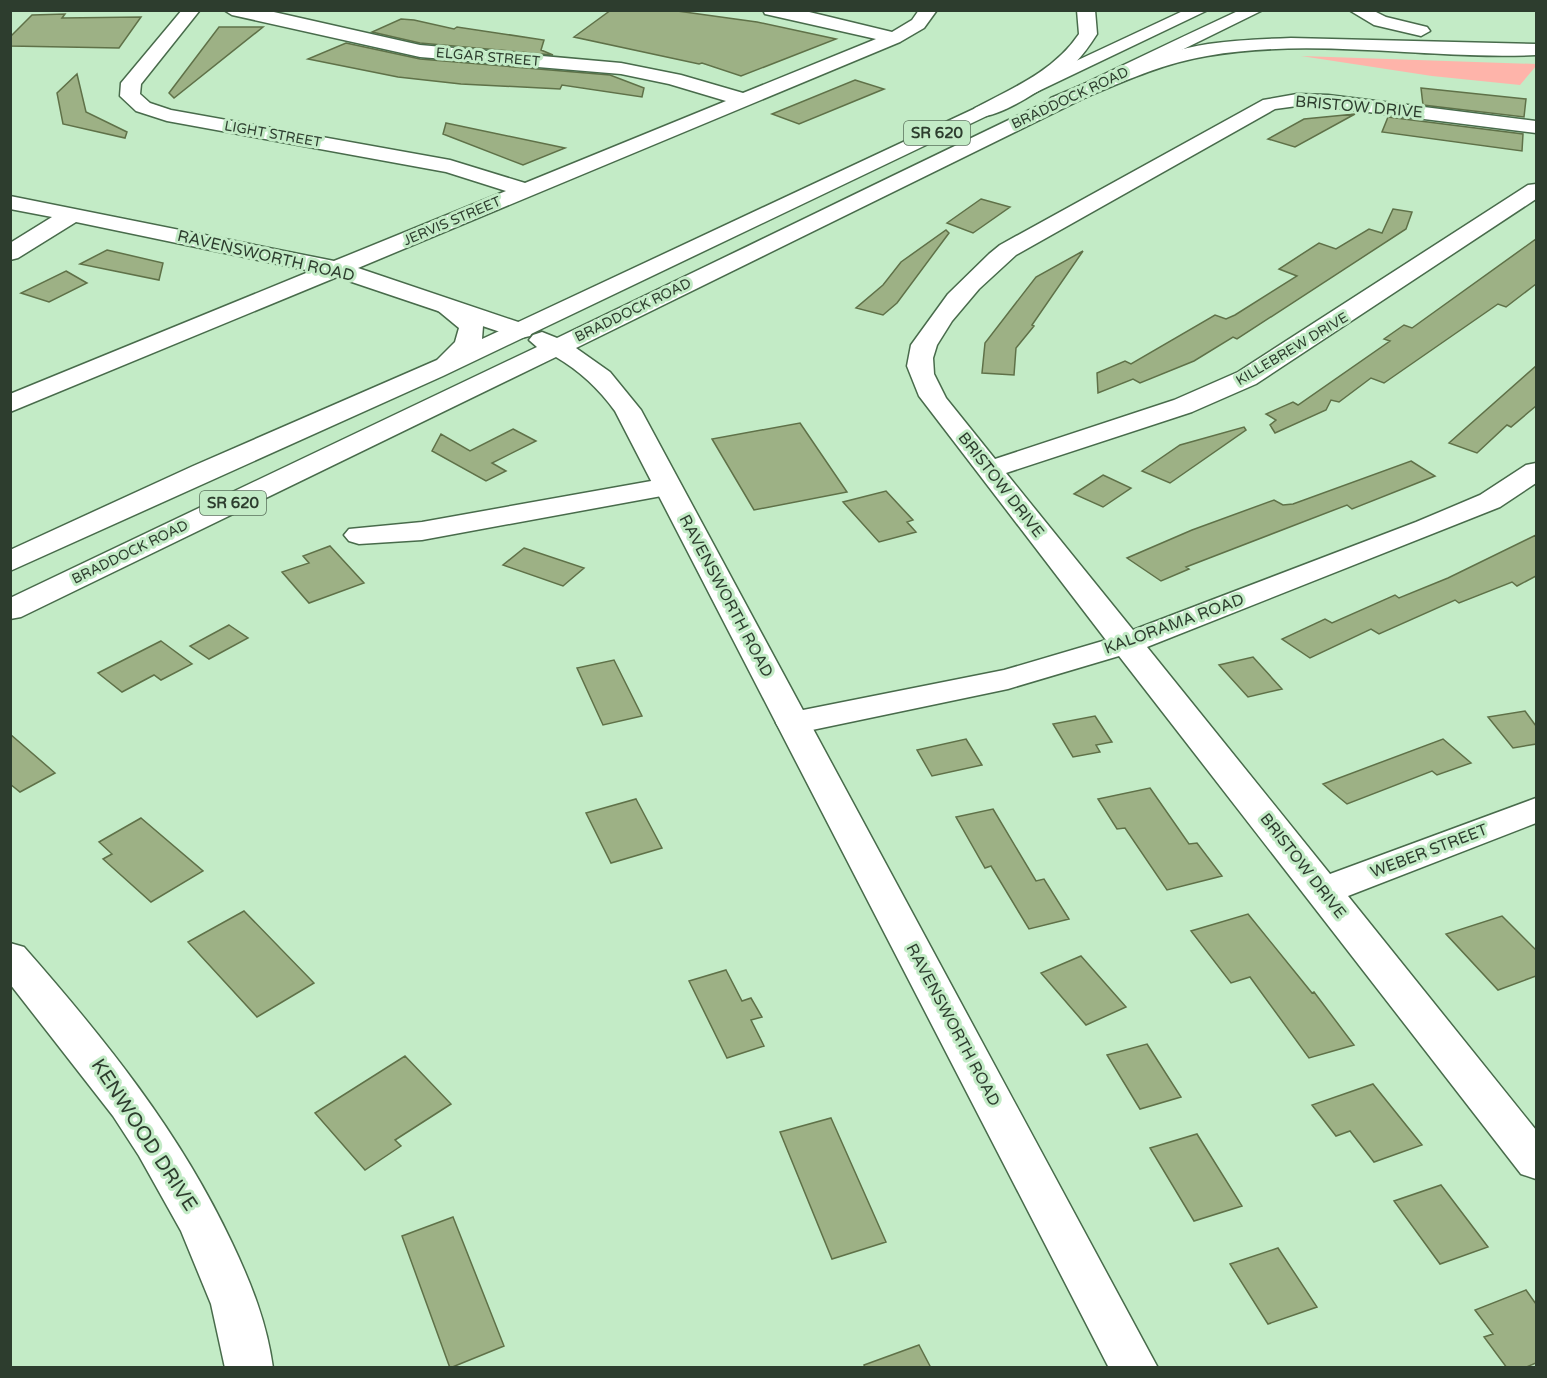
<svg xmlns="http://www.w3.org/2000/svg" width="1547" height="1378" viewBox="0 0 1547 1378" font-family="'Varela Round',sans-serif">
<rect width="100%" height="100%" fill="#c3ebc6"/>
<path fill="#feb4aa" d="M1301,56L1536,64V66L1520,85L1432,76Z"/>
<path fill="#9db185" stroke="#5f7148" stroke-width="1.5" d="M611,10H670L757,22L836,39L741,76L702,63L699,64L574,37Z
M65,14L62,18L141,17L119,48L10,46V37L32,15Z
M401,19L414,20L454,29L457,27L544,40L541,50L553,55L420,43L372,32Z
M219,27H263L174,98L169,93Z
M346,43L420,59L610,75L644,88L642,97L562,85L560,89L461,84L398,77L308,59Z
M77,74L86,112L127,132L125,138L63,124L57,93Z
M855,80L884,89L799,124L772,114Z
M1421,88L1526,99L1524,117L1423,105Z
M1355,114L1295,147L1268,139L1304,119Z
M1388,117L1523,134L1522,151L1382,132Z
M446,123L565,148L523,165L443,134Z
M981,199L1010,207L973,233L947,223Z
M1393,209L1412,212L1406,229L1237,339L1233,337L1194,361L1140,383L1133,379L1098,393L1097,373L1125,361L1131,364L1215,315L1226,319L1235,315L1297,276L1279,269L1319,243L1336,249L1369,229L1382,233Z
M946,230L949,233L897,303L883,315L856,308L883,285L901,262Z
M1536,239V284L1506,307L1498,304L1384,383L1371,378L1339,402L1331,400L1326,410L1275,433L1270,425L1276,420L1266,414L1293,402L1298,405L1390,341L1384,339L1404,325L1412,328Z
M107,250L163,263L159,280L80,264Z
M1083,251L1032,325L1034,326L1016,348L1014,375L982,373L985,343L1036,277Z
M66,271L87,283L49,302L21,293Z
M1536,366V406L1511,427L1507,425L1477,453L1449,443Z
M800,423L847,492L754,510L712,439Z
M1244,427L1246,430L1170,483L1142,471L1180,445Z
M513,429L536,441L492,463L506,471L486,481L432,451L441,434L470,451Z
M1411,461L1435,476L1352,509L1347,505L1186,567L1189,569L1161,581L1127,558L1192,530L1274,500L1283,505L1293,504Z
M1103,475L1131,488L1103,507L1074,494Z
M886,491L913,520L907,522L916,532L879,542L843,502Z
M1536,535V576L1517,586L1512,582L1459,603L1455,600L1379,634L1371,629L1310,658L1282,639L1325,619L1332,623L1395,595L1399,598L1448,578Z
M330,546L364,583L309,603L282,572L309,563L303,556Z
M524,548L584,568L563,586L503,565Z
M229,625L248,638L209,659L190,646Z
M161,641L192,664L161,680L154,675L122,692L98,673Z
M1253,657L1282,689L1248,697L1219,665Z
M614,660L642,716L603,725L577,668Z
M1525,711L1536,726V744L1513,748L1488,717Z
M1095,716L1112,742L1096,745L1100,752L1073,757L1053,724Z
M10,734L55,773L20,792L10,784Z
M966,739L982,765L932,776L917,750Z
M1443,739L1471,763L1437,775L1432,771L1347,804L1323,784Z
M1150,788L1189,844L1197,843L1222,876L1167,890L1125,828L1117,829L1098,799Z
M636,799L662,848L611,863L586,813Z
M993,809L1036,881L1044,879L1069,919L1029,929L991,866L985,868L956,817Z
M141,818L203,871L151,902L103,859L112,854L99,842Z
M244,911L314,983L257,1017L188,942Z
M1248,914L1312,993L1314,992L1354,1045L1309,1058L1250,977L1231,983L1191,931Z
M1502,916L1536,950V976L1498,990L1446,934Z
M1081,956L1126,1007L1086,1025L1041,973Z
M726,970L742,1001L751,998L762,1017L751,1020L764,1046L727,1058L689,981Z
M1147,1044L1181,1097L1140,1109L1107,1055Z
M405,1056L451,1104L395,1140L401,1146L365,1170L315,1113Z
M1373,1084L1422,1145L1374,1162L1350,1131L1336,1136L1312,1105Z
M831,1118L886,1242L832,1259L780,1132Z
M1197,1134L1242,1206L1194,1221L1150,1148Z
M1441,1185L1488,1247L1440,1264L1394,1201Z
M453,1217L504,1346L450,1368L402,1236Z
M1278,1248L1317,1307L1268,1324L1230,1264Z
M1526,1290L1536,1304V1363L1524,1368H1507L1484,1337L1493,1334L1475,1310Z
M919,1345L931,1368H865L864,1365Z"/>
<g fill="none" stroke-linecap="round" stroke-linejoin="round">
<g stroke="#486b4b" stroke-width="3">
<path id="minor" d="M182,10H200L141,84L140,94L150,103L171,110L450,160L525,183L726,101L669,84L621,74L420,57L232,15L224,10H265L420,45L621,63L681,75L743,93L876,39L765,14L763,10H801L892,32L912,20L919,10H937L924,28L900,42L358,268L530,326L533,331L530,336L521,338L512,336L337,277L10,412V394L311,271L76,222L18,258L10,260V243L52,217L10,209V196L334,261L506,191L446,172L167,121L136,111L120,96L121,83Z
M1297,94L1328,95L1536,121V133L1328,107L1297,106L1275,109L1016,255L979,289L952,321L937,345L933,358L934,374L946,398L995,459L1174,400L1238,372L1528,185L1536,184V199L1256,384L1192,412L1006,473L1133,630L1416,522L1480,495L1526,465L1536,463V483L1500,507L1147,647L1330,874L1536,798V823L1348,896L1536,1130V1179L1521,1174L1119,656L1008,689L793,734L781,731L776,723L781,715L793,712L1004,670L1106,640L919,396L907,366L911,345L948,294L989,254L1000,245L1263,100Z
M668,478L678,481L682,487L678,493L422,540L359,544L349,541L344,535L349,529L422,522Z
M10,943L24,947C104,1038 180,1132 232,1243C251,1283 267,1323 273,1368H225L211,1304L181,1231L139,1156L113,1116L10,984Z"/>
</g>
<g stroke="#486b4b" stroke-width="3">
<path id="major" d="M1185,10H1208L443,376L10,571V550L193,466L437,360L455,342L459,328L430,304L433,299C451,294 473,312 483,326L482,339Z
M1240,10H1263L576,348L610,372L641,410L1158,1368H1109L615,411C599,389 580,371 556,357L21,617L10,619V598L537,347L529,340L533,335L542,332L557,338C785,229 1011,117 1240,10Z"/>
</g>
<g stroke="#486b4b" stroke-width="3">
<path id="highway" d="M1077,10H1095L1097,34C1090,45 1083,55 1074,64C1058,80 996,122 975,116L972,112L975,108C1013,88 1054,71 1079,34Z
M1349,10H1372L1386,17L1427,27L1430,31L1421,36L1374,25Z
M1291,38L1536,44V55C1427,60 1316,37 1207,56C1158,64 1111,87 1065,106H1051L1048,102L1051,98C1102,77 1153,53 1208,44C1236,40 1263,39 1291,38Z"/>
</g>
<use href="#minor" fill="#fff" fill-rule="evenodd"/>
<use href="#major" fill="#fff" fill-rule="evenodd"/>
<use href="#highway" fill="#fff" fill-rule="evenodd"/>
</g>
<g text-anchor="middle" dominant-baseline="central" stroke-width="6" stroke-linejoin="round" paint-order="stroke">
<g font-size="14" fill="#2d3d2e" stroke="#c3ebc6">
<text transform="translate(488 57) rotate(5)">ELGAR STREET</text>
<text transform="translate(1070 98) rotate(-25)">BRADDOCK ROAD</text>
<text transform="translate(273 134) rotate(10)">LIGHT STREET</text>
<text transform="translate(452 221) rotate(-23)">JERVIS STREET</text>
<text transform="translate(633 310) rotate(-26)">BRADDOCK ROAD</text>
<text transform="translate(1292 349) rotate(-31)">KILLEBREW DRIVE</text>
<text transform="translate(130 552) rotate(-26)">BRADDOCK ROAD</text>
</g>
<g fill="#c3ebc6" stroke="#5a715c" stroke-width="1.5">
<rect x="904" y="121" width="66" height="24" rx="4.5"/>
<rect x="200" y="491" width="66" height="24" rx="4.5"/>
</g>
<g font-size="15" font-weight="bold" fill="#2d3d2e">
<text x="937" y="133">SR 620</text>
<text x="233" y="503">SR 620</text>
</g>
<g font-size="16" fill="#2d3d2e" stroke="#c3ebc6">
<text transform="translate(1359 107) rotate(5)">BRISTOW DRIVE</text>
<text transform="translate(266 256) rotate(13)">RAVENSWORTH ROAD</text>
<text transform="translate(1001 485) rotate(52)">BRISTOW DRIVE</text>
<text transform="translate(726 596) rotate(62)">RAVENSWORTH ROAD</text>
<text transform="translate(1174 624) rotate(-20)">KALORAMA ROAD</text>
<text transform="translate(1429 851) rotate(-21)">WEBER STREET</text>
<text transform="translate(1303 866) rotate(52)">BRISTOW DRIVE</text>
<text transform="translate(953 1025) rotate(62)">RAVENSWORTH ROAD</text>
</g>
<g font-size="20" fill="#2d3d2e" stroke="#c3ebc6">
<text transform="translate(144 1135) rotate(57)">KENWOOD DRIVE</text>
</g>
</g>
<rect width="1547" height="1378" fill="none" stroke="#2d3d2e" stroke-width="24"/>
</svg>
